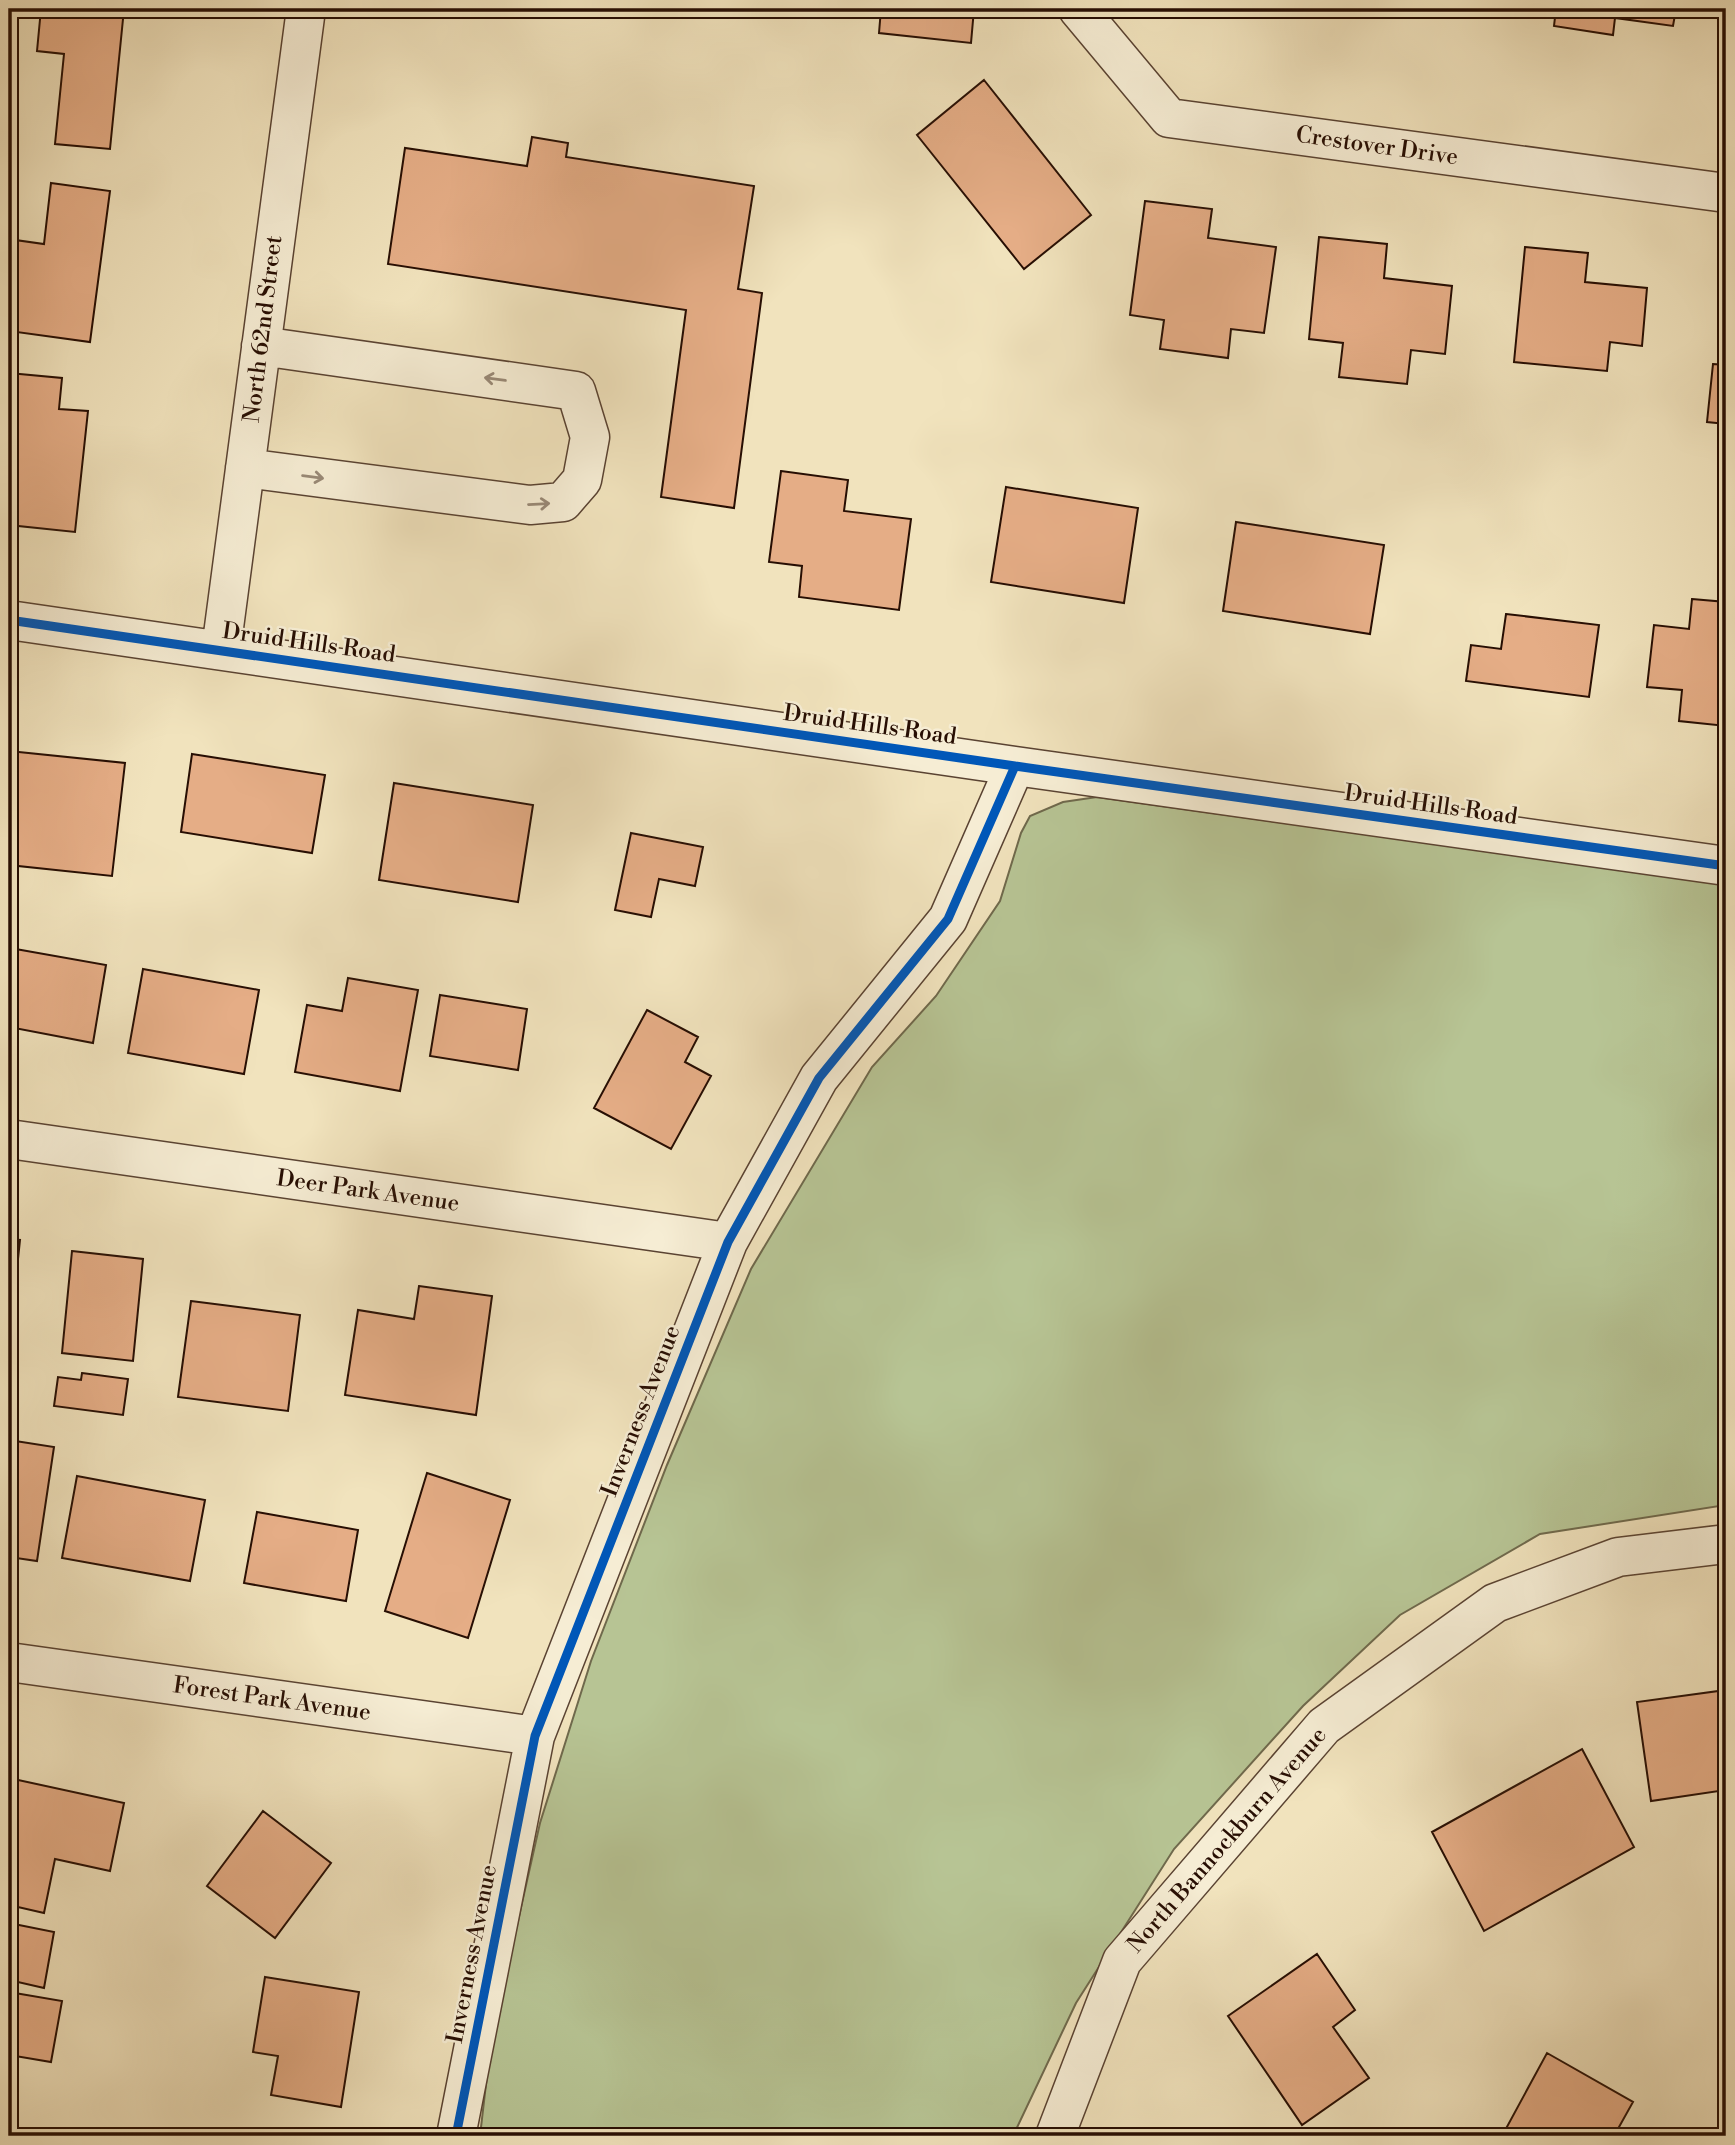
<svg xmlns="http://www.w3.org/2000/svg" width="1735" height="2145" viewBox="0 0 1735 2145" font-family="'Libre Bodoni',serif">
<rect width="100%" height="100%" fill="#f1e3bd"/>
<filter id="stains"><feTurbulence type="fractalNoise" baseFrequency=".00286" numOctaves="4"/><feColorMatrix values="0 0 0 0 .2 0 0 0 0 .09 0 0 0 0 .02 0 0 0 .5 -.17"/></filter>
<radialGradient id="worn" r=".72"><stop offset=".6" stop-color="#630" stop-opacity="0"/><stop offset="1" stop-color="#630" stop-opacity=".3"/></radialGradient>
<path fill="#b7c494" stroke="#6f694c" stroke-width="2" d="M1097,797L1726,884V1505L1540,1534L1400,1615L1303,1706L1174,1849L1076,2003L1013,2136H480L491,2041L540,1823L591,1661L667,1465L751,1269L872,1067L936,996L1000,901L1021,833L1030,816L1063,802Z"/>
<path fill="#e5ad86" stroke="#270e03" stroke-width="2" d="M41,9H124L110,149L55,144L64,54L37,51Z
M881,9H974L971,43L879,33Z
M1556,9H1701V14L1676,9L1673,26L1615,18L1613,35L1554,26Z
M984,80L1091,215L1024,269L917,135Z
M532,137L568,143L566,157L754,186L738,289L762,293L734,508L661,497L686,310L388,264L405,148L527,166Z
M51,183L110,191L90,342L9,331V284L15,240L44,244Z
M1145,201L1212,209L1208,238L1276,247L1264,333L1231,329L1228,358L1160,349L1164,320L1130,315Z
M1319,237L1387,244L1384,278L1452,286L1445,354L1411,350L1407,384L1339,377L1343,343L1309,339Z
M1525,247L1588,253L1585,282L1647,288L1642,346L1610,342L1607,371L1514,362Z
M1713,364L1726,365V424L1707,422Z
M9,373L62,378L59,409L88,411L75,532L9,525Z
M781,471L848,480L844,511L911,519L899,610L799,597L802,566L769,562Z
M1006,487L1138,508L1124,603L991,582Z
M1236,522L1384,545L1370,634L1223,611Z
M1692,599L1726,602L1723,633H1726V726L1679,721L1682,690L1647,687L1654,625L1689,629Z
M1506,614L1599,625L1589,697L1466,681L1471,645L1501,649Z
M9,751L125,763L112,876L9,865Z
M192,754L325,775L312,853L181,832Z
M394,783L533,805L518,902L379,880Z
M631,833L703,847L695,886L659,879L651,917L615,910Z
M10,948L106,965L93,1043L9,1027Z
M143,969L259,990L244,1074L128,1053Z
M348,978L418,990L400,1091L295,1072L307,1005L342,1011Z
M440,995L527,1009L518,1070L430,1056Z
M647,1010L698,1037L685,1062L711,1076L671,1149L594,1108Z
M9,1239L20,1240L12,1316H9Z
M72,1251L143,1259L133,1361L62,1353Z
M419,1286L492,1296L476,1415L345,1395L358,1310L414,1319Z
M191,1301L300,1315L288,1411L178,1397Z
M82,1373L128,1379L123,1415L54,1406L58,1377L81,1380Z
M9,1440L54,1447L37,1561L9,1557Z
M427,1473L510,1500L468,1638L385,1611Z
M77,1476L205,1500L190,1581L62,1558Z
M257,1512L358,1530L346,1601L244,1583Z
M1726,1690V1790L1651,1801L1637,1702Z
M1582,1749L1634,1847L1484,1931L1432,1832Z
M9,1778L124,1803L110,1871L55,1859L44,1913L9,1905Z
M263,1811L331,1863L275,1938L207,1886Z
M9,1923L54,1932L44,1988L9,1980Z
M1317,1954L1355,2010L1333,2027L1369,2078L1302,2125L1228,2016Z
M265,1977L359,1992L341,2107L271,2095L278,2056L253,2052Z
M9,1992L62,2001L51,2062L9,2055Z
M1547,2053L1633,2102L1614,2136H1502Z"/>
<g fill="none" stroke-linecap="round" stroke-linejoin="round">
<g stroke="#5a4332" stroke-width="41">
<path id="minor" d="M1078,9L1169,118L1726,193
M245,468L530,505L563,502L582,480L590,437L576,391L261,346
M9,620L1015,766L1726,866
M221,650L306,9
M9,1139L728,1242
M9,1662L535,1736
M456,2136L535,1736L728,1242L819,1078L948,919L1015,766
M1055,2136L1122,1961L1324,1726L1495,1603L1618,1557L1726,1544"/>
</g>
<use href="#minor" stroke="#f6edd4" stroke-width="38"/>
<g stroke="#f6edd4" stroke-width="13">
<path id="cycleway" d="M9,620L1015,766L1726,866
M456,2136L535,1736L728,1242L819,1078L948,919L1015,766"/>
</g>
<use href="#cycleway" stroke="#0057b8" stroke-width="9"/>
</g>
<defs><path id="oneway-shaft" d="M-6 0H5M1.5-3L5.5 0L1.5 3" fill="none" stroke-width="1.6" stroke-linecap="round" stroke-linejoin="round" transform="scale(1.75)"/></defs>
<g stroke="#998976">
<use href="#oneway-shaft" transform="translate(495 379) rotate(-172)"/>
<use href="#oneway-shaft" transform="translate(313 477) rotate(7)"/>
<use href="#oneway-shaft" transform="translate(539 504) rotate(-3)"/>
</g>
<g text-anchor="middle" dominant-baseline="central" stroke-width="5" stroke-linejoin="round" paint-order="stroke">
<g font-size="23" fill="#270e03" stroke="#f6edd4">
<text transform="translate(1377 146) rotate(8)">Crestover Drive</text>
<text transform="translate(263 329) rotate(-83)">North 62nd Street</text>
<text transform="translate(309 643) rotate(8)">Druid Hills Road</text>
<text transform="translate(870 725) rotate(8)">Druid Hills Road</text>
<text transform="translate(1431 805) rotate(8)">Druid Hills Road</text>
<text transform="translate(368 1191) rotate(8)">Deer Park Avenue</text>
<text transform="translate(641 1411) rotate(-69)">Inverness Avenue</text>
<text transform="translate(272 1699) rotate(8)">Forest Park Avenue</text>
<text transform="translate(1227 1840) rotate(-49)">North Bannockburn Avenue</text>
<text transform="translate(472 1954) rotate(-79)">Inverness Avenue</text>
</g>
</g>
<rect width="1735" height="2145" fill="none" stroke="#f1e3bd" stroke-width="35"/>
<rect x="10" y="10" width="1714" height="2124" fill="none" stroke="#270e03" stroke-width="3.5"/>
<rect x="18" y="18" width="1700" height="2110" fill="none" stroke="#270e03" stroke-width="2"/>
<rect width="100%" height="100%" filter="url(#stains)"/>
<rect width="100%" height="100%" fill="url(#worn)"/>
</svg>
